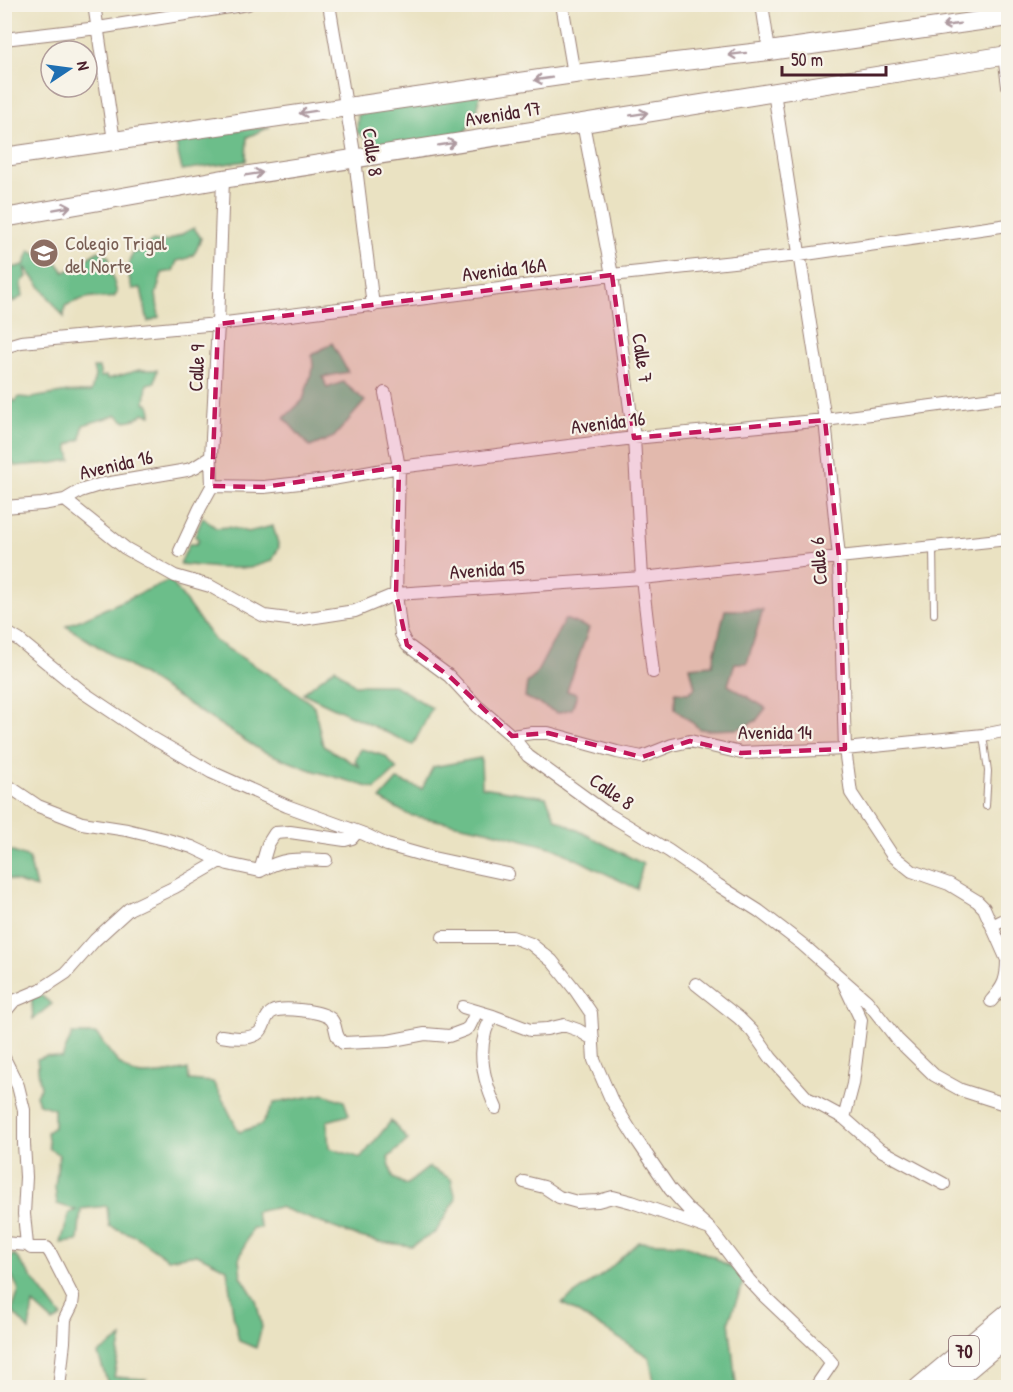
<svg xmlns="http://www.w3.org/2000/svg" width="1013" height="1392" viewBox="0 0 1013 1392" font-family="'Patrick Hand',sans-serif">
<rect width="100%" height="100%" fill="#f7f3e8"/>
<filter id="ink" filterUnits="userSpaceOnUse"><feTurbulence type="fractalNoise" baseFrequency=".0167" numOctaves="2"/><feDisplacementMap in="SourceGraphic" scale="12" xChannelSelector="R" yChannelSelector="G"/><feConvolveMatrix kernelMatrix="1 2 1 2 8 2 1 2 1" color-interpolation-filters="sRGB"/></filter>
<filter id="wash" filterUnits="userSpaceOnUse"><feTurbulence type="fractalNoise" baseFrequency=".008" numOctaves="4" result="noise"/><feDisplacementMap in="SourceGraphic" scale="24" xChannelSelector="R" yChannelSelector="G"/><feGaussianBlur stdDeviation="1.35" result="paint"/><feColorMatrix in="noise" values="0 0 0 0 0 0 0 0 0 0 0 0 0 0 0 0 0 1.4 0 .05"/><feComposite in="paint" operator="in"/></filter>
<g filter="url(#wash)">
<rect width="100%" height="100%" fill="#eae2c2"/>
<path fill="#6cbe8a" stroke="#5b6e5a" stroke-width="1.5" d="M480,93L478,108L465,133L411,142L372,144L357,132L358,115L377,108Z
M270,127L247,137L246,161L182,170L174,136Z
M194,228L201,238C196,254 194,258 177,261L173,271L162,273L156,294L159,317L148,322L141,288L132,289C128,276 126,265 133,253L142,251L151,241C168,245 180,234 194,228Z
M30,250C38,257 43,260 53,257L64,272C79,267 85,258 99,251L109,257L110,267L117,293L114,297C106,299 102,298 94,297C84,297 74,302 65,306L64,317L25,267L27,277C20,282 21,286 23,295L17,300L12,302L10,295L6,293L5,295V273L12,268L24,265Z
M332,343L348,372L323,377L327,388L343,382L365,401L334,437L310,447L284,418L303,400L313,367L312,355Z
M93,368H99L101,377L106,376L107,379L119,376L139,370H157L155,382L147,384L145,403L150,405L151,415L143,413C139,420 131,420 124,421L117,415L83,425L81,439L68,445L71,460L53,463L15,466L10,458L5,457V392L15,402L19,397L31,398L68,392H91L95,376Z
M203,517L216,528L229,527L248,532L273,526L279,547L272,561L250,568H218L180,564L189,544H196L199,540L195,536Z
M170,580L215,641L289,687L314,706L323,746L360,767L355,761L361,749L385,756L397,769L375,789L308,769L260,750L66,626Z
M725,610H763L747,663H735L728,685L766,708L756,721L738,729L707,730L700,729L675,709V692L688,693L695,688L690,667L712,665Z
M565,619L589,628L567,691L577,694L572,709L557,713L525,697L527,683L535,676Z
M335,668L355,685H394L432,708L413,745L303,693Z
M481,758L482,787L546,797L556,819L643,864L637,889L554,848L482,829L409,815L380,799L397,780L422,789L433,767Z
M5,849L29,858L36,888L5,878Z
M31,988L52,1004L33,1019Z
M72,1034H97C105,1046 121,1071 136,1074C152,1077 173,1072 188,1069L189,1080L213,1082L224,1102L239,1132L261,1125L274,1103L324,1094L344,1101L349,1115L327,1121L329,1148L361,1158L391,1121L408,1140L388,1158L393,1178L406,1185L429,1167L451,1179L456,1199L436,1232L412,1246L379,1242L353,1235L279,1207L255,1212L261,1228H252L239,1259L241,1276L256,1300L262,1327L256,1348L239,1341L233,1314L227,1269L197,1254L168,1259L135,1236L109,1226L107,1206L81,1209L78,1241L61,1243L69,1213L76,1210L57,1204L55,1187L59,1155L49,1148L47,1132L54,1127V1109L39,1104L36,1095L41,1086C37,1075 39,1070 37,1059L46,1056L62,1058Z
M638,1242L683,1244L714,1257L745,1277L729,1321L736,1384L723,1388L655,1387L649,1357L562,1303L606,1272Z
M14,1254L62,1317L53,1322L33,1304L29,1330L12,1311L19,1290L5,1263Z
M122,1337L114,1377L146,1379L135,1387H109L98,1354Z"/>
</g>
<g filter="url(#ink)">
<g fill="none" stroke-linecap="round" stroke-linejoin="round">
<g stroke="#9a8076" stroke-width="8">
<path id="service" d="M933,547L934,614
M983,735L988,771L986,806"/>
</g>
<g stroke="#9a8076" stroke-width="14">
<path id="minor" d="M94,4L114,141
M329,4L355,159L373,306
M562,4L574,74
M762,4L769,51
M4,39L98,28L248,4
M1004,55L1008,86
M774,92L825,420L839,557L845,749L851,793L892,855L912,871L949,884L977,901L984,908L1007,960
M583,123L612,275L634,438L642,578L653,672
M4,347L21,342L218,324L612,275L799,255L1008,225
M385,393L399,467L396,594L401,634L407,645L449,676L477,706L512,736L528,756L608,814L669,851L718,885L759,911L802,944L867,1001L897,1039L934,1075L961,1090L1008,1105
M212,486L264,487L327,480L399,467L634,438L825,420L1008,396
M65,500L125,548L175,576L210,586L264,616L296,620L355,611L396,594L642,578L1008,539
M4,507L42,504L65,500L80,491L99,485L187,470L195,467L211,457
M180,551L200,508L212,486L211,457L218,324L223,179
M4,631L19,640L84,693L142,732L211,772L287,806L364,834L387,845L433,858L508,874
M512,736L532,733H548L617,752L642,757L672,745L690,741L741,753L845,749L983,735L1008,730
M4,783L38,806L82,823L127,830L168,840L192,847L228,864L260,871C285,857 298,859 326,860
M260,871L268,844L275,833L290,832L345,840L352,838L357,832
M992,926L1008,918
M443,937H512L531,944L552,961L576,991L591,1013L594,1060L611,1099L634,1136L670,1189L688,1209L710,1229L749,1280L763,1295L820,1349L832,1363L815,1388
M696,984L739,1018L752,1031L771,1058L807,1098L844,1118L879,1149L944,1184
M844,984L861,1020L853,1084L844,1118
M991,1001C1004,986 1007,980 1007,960
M463,1007L493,1016L530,1030L547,1029L564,1025L578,1030L593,1039
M4,1013L14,1001L40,990L66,973L95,940L129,909L175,887L220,861
M493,1016C490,1021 486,1027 485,1033C478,1057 486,1086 496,1108
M221,1036C232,1038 247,1040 257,1034C266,1029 263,1017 272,1012C282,1006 322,1011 331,1019C338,1026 333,1036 343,1043L388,1041L425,1034L449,1036L465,1030L469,1027L477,1011
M4,1058L18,1086L24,1110V1144L26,1177L24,1214L27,1245
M524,1182L544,1187L559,1197L577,1202L598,1201L613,1197L632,1202L707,1228
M4,1243L27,1245L31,1248H47L51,1254L73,1297L72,1305L65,1319L64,1342L59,1388"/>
</g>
<g stroke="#9a8076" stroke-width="20">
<path id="secondary" d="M4,157L574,74L769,51L1008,17
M4,218L223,179L583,123L1008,55"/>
</g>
<g stroke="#9a8076" stroke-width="22">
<path id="primary" d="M919,1388L1008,1314
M945,1388L1008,1335"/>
</g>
<use href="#service" stroke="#fff" stroke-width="6"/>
<use href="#minor" stroke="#fff" stroke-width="12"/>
<use href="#secondary" stroke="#fff" stroke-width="18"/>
<use href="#primary" stroke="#fff" stroke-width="20"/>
</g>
<defs><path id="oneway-shaft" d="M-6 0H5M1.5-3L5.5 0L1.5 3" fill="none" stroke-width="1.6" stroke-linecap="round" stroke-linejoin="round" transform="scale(1.5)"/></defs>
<g stroke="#ae9aa0">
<use href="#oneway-shaft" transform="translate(951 25) rotate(172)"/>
<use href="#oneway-shaft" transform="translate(737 54) rotate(173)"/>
<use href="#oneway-shaft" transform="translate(543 79) rotate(172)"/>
<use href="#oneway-shaft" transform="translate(308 112) rotate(171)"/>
<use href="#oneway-shaft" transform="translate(639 114) rotate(-9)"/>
<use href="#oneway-shaft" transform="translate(447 144) rotate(-9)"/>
<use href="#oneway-shaft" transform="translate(254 174) rotate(-9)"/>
<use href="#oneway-shaft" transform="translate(62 208) rotate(-10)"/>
</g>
</g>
<path fill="#c2185b" fill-opacity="0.2" stroke="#c2185b" stroke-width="4.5" stroke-dasharray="12 8" stroke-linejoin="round" d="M612,275L634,438L825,420L839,557L845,749L741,753L690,741L642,757L548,733L512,736L449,676L407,645L396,594L399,467L264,487L212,486L218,324Z"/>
<defs>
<g id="school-disc" transform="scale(1.5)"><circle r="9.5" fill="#8d6e63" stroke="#f7f3e8"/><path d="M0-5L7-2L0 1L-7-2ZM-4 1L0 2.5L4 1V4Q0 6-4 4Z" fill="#fff"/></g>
</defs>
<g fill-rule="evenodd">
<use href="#school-disc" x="44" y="253"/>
</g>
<g text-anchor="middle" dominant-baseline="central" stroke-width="4.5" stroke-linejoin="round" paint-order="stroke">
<rect fill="#f7f3e8" stroke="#7e5f64" stroke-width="1.5" x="949" y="1336" width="30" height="30" rx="4.5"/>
<g font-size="18" font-weight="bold" fill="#4a1f2b">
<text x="964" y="1351">70</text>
</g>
<g font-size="20" fill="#4a1f2b" stroke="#f7f3e8">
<text transform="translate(503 113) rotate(-9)">Avenida 17</text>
<text transform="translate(373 152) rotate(82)">Calle 8</text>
<text transform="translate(504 269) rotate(-7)">Avenida 16A</text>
<text transform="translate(643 358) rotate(82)">Calle 7</text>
<text transform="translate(196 368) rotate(-87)">Calle 9</text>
<text transform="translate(608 422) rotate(-7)">Avenida 16</text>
<text transform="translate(116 464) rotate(-13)">Avenida 16</text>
<text transform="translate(818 561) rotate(-94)">Calle 6</text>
<text transform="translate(487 569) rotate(-4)">Avenida 15</text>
<text x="775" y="731">Avenida 14</text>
<text transform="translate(612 791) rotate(34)">Calle 8</text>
</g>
<g font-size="20" fill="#785e54" stroke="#f7f3e8" text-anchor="start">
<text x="65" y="242">Colegio Trigal<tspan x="65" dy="23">del Norte</tspan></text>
</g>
</g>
<rect width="1013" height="1392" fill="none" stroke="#f7f3e8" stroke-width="24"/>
<g transform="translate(69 69) rotate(77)"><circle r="28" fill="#f7f3e8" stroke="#b29e9c" stroke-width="1.5"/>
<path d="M0-4.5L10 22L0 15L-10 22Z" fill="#1f6fb2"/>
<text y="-9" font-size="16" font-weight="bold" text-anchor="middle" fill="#4a1f2b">N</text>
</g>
<path d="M782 66v9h104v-9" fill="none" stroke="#4a1f2b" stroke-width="3"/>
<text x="791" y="66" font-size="18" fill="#4a1f2b" stroke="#f7f3e8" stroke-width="4.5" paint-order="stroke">50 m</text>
</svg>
